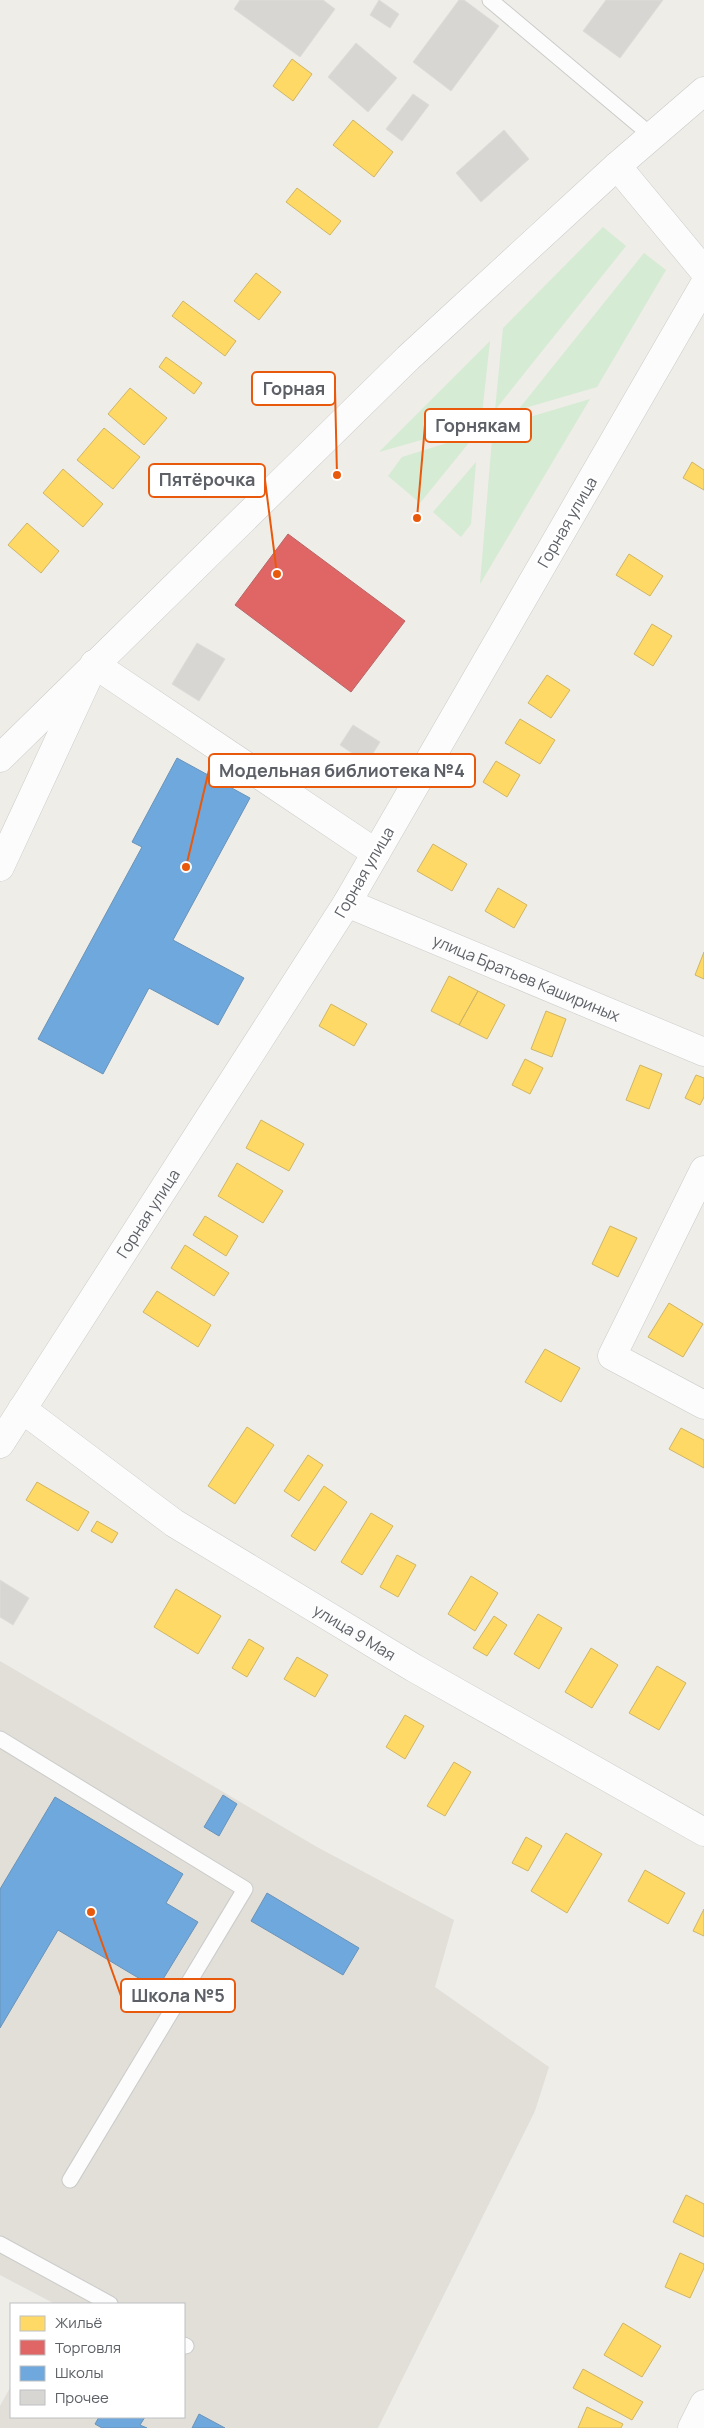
<svg xmlns="http://www.w3.org/2000/svg" width="704" height="2428" viewBox="0 0 704 2428" font-family="Manrope,sans-serif">
<rect width="100%" height="100%" fill="#eeede8"/>
<path fill="#e1dfd8" d="M0,1661L317,1847L454,1920L435,1987L549,2067L535,2111L378,2428H0V2406L11,2386V2417H184V2304H55L0,2275Z"/>
<path fill="#d5ebd3" d="M603,227L626,246L495,410L503,328Z
M644,253L666,270L597,387L518,410Z
M490,341L481,423L379,452Z
M590,399L480,584L492,439L503,425Z
M476,434L420,503L388,476L402,457Z
M476,462L471,524L461,537L433,512Z"/>
<path fill="#ffd966" stroke="#ceb566" d="M292,59L312,74L293,101L273,86Z
M353,120L393,152L374,177L333,145Z
M297,188L341,221L330,235L286,202Z
M256,273L281,292L259,320L234,301Z
M183,301L236,341L225,356L172,316Z
M166,357L202,383L194,394L159,367Z
M130,388L167,418L144,445L108,414Z
M104,428L140,457L113,489L77,460Z
M692,462L704,470V490L683,478Z
M63,469L103,504L83,527L43,493Z
M27,523L59,551L41,573L8,545Z
M629,554L663,576L650,596L616,575Z
M652,624L672,636L653,666L634,654Z
M547,675L570,690L551,718L528,703Z
M520,719L555,740L540,764L505,743Z
M496,761L520,775L507,797L483,782Z
M433,844L467,864L452,891L417,871Z
M498,888L527,905L514,928L485,911Z
M704,952V979L695,975Z
M449,976L478,991L459,1025L431,1011Z
M478,991L505,1005L487,1039L459,1025Z
M331,1004L367,1024L354,1046L319,1026Z
M546,1011L566,1019L552,1057L531,1049Z
M525,1059L543,1068L530,1094L512,1085Z
M640,1065L662,1074L649,1109L626,1100Z
M696,1075L704,1078V1097L700,1105L685,1098Z
M261,1120L304,1144L289,1171L246,1148Z
M237,1163L283,1191L263,1223L218,1196Z
M205,1216L238,1236L226,1256L193,1235Z
M610,1226L637,1238L618,1277L592,1264Z
M185,1245L229,1273L214,1296L171,1268Z
M157,1291L211,1325L198,1347L143,1312Z
M669,1303L703,1324L683,1357L648,1337Z
M545,1349L580,1368L561,1402L525,1382Z
M247,1427L274,1445L235,1504L208,1486Z
M681,1428L704,1440V1468L669,1449Z
M308,1455L323,1465L299,1501L284,1491Z
M37,1482L89,1512L78,1531L26,1500Z
M324,1486L347,1502L315,1551L291,1536Z
M371,1513L393,1526L362,1575L341,1562Z
M97,1521L118,1533L112,1543L91,1531Z
M397,1555L416,1565L398,1597L380,1587Z
M471,1576L498,1593L475,1631L448,1614Z
M176,1589L221,1616L198,1654L154,1627Z
M538,1614L562,1628L539,1669L514,1654Z
M494,1616L507,1625L487,1656L473,1648Z
M249,1639L264,1648L247,1677L232,1668Z
M591,1648L618,1665L592,1708L565,1692Z
M297,1657L328,1675L315,1697L284,1679Z
M657,1666L686,1683L659,1730L629,1713Z
M405,1715L424,1726L405,1759L386,1747Z
M454,1762L471,1772L445,1816L427,1806Z
M566,1833L602,1854L567,1913L531,1891Z
M526,1837L542,1846L528,1871L512,1863Z
M645,1870L685,1893L668,1924L628,1901Z
M704,1909V1936L693,1931Z
M686,2195L704,2204V2237L673,2222Z
M680,2253L704,2264V2268L690,2298L665,2287Z
M623,2323L661,2346L642,2377L604,2355Z
M583,2369L643,2402L632,2420L573,2388Z
M587,2407L623,2424L621,2428H578Z"/>
<path fill="#e06666" stroke="#b96466" d="M288,534L405,621L351,692L235,605Z"/>
<path fill="#6fa8dc" stroke="#6a93b9" d="M177,758L250,798L173,940L244,978L218,1025L149,988L103,1074L38,1039L142,847L132,842Z
M223,1795L237,1804L219,1836L204,1827Z
M55,1797L183,1874L166,1903L198,1922L157,1989L58,1930L0,2028V1889Z
M267,1893L359,1948L343,1975L251,1921Z
M199,2414L225,2428H192Z
M99,2417H145L140,2425L147,2428H102L95,2424Z"/>
<path fill="#d7d6d3" stroke="#dedcd8" d="M240,0H323L335,9L300,57L234,9Z
M379,0L399,14L390,28L370,15Z
M459,0H464L499,26L451,91L413,62Z
M606,0H663L620,58L583,31Z
M356,43L397,78L368,112L328,77Z
M413,94L429,105L402,141L386,129Z
M504,130L529,159L481,202L456,173Z
M197,643L225,659L199,701L172,684Z
M353,725L380,742L367,763L340,745Z
M0,1580L29,1598L13,1625L0,1617Z"/>
<g fill="none" stroke-linecap="round" stroke-linejoin="round">
<g stroke="#cbcbca" stroke-width="17">
<path id="service" d="M490,0L652,136
M0,1739L245,1889L70,2180
M0,2244L110,2304
M184,2345L186,2346"/>
</g>
<g stroke="#cbcbca" stroke-width="29">
<g id="minor">
<path d="M617,166L704,271"/>
<path d="M94,664L376,853"/>
<path d="M704,1170L612,1356L704,1405"/>
<path id="s1" d="M22,1409L174,1523L414,1668L704,1832"/>
<path id="s2" d="M0,1444L347,903"/>
<path d="M692,2428L704,2404"/>
</g>
</g>
<g stroke="#cbcbca" stroke-width="29">
<g id="tertiary">
<path id="s3" d="M704,285L347,903L704,1052"/>
<path d="M0,867L92,669"/>
</g>
</g>
<g stroke="#c9cac9" stroke-width="29">
<path id="secondary" d="M0,758L408,358L617,166L704,91"/>
</g>
<use href="#service" stroke="#fcfcfc" stroke-width="15"/>
<use href="#minor" stroke="#fcfcfc" stroke-width="28"/>
<use href="#tertiary" stroke="#fcfcfc" stroke-width="28"/>
<use href="#secondary" stroke="#fcfcfc" stroke-width="28"/>
</g>
<g text-anchor="middle" dominant-baseline="central" stroke-width="5" stroke-linejoin="round" paint-order="stroke">
<g font-size="16" fill="#5d6167" stroke="#fff">
<text transform="translate(567 522) rotate(-60)">Горная улица</text>
<text transform="translate(364 872) rotate(-60)">Горная улица</text>
<text stroke="none"><textPath href="#s3" startOffset="908">улица Братьев Кашириных</textPath></text>
<text stroke="none"><textPath href="#s2" startOffset="274">Горная улица</textPath></text>
<text stroke="none"><textPath href="#s1" startOffset="401">улица 9 Мая</textPath></text>
</g>
</g>
<path fill="none" stroke="#e8590c" stroke-width="2" d="M337 475L335 389M417 518L425 425M277 574L265 480M186 867L209 770M91 1912L121 1996"/>
<g fill="#e8590c" stroke="#fff" stroke-width="2">
<circle cx="337" cy="475" r="5"/>
<circle cx="417" cy="518" r="5"/>
<circle cx="277" cy="574" r="5"/>
<circle cx="186" cy="867" r="5"/>
<circle cx="91" cy="1912" r="5"/>
</g>
<g fill="#fff" stroke="#e8590c" stroke-width="2">
<rect x="252" y="372" width="83" height="33" rx="5"/>
<rect x="425" y="409" width="106" height="33" rx="5"/>
<rect x="149" y="464" width="116" height="33" rx="5"/>
<rect x="209" y="754" width="266" height="33" rx="5"/>
<rect x="121" y="1979" width="114" height="33" rx="5"/>
</g>
<g font-size="18" text-anchor="middle" font-weight="bold" fill="#5d6167">
<text x="294" y="395">Горная</text>
<text x="478" y="432">Горнякам</text>
<text x="207" y="486">Пятёрочка</text>
<text x="342" y="777">Модельная библиотека №4</text>
<text x="178" y="2002">Школа №5</text>
</g>
<rect x="10" y="2303" width="175" height="115" fill="#ffffff" stroke="#bec0c2"/>
<rect x="20" y="2316" width="25" height="15" fill="#ffd966" stroke="#bec0c2"/>
<text x="55" y="2328" font-size="15" fill="#5d6167">Жильё</text>
<rect x="20" y="2340" width="25" height="15" fill="#e06666" stroke="#bec0c2"/>
<text x="55" y="2353" font-size="15" fill="#5d6167">Торговля</text>
<rect x="20" y="2366" width="25" height="15" fill="#6fa8dc" stroke="#bec0c2"/>
<text x="55" y="2378" font-size="15" fill="#5d6167">Школы</text>
<rect x="20" y="2390" width="25" height="15" fill="#d7d6d3" stroke="#bec0c2"/>
<text x="55" y="2403" font-size="15" fill="#5d6167">Прочее</text>
</svg>
